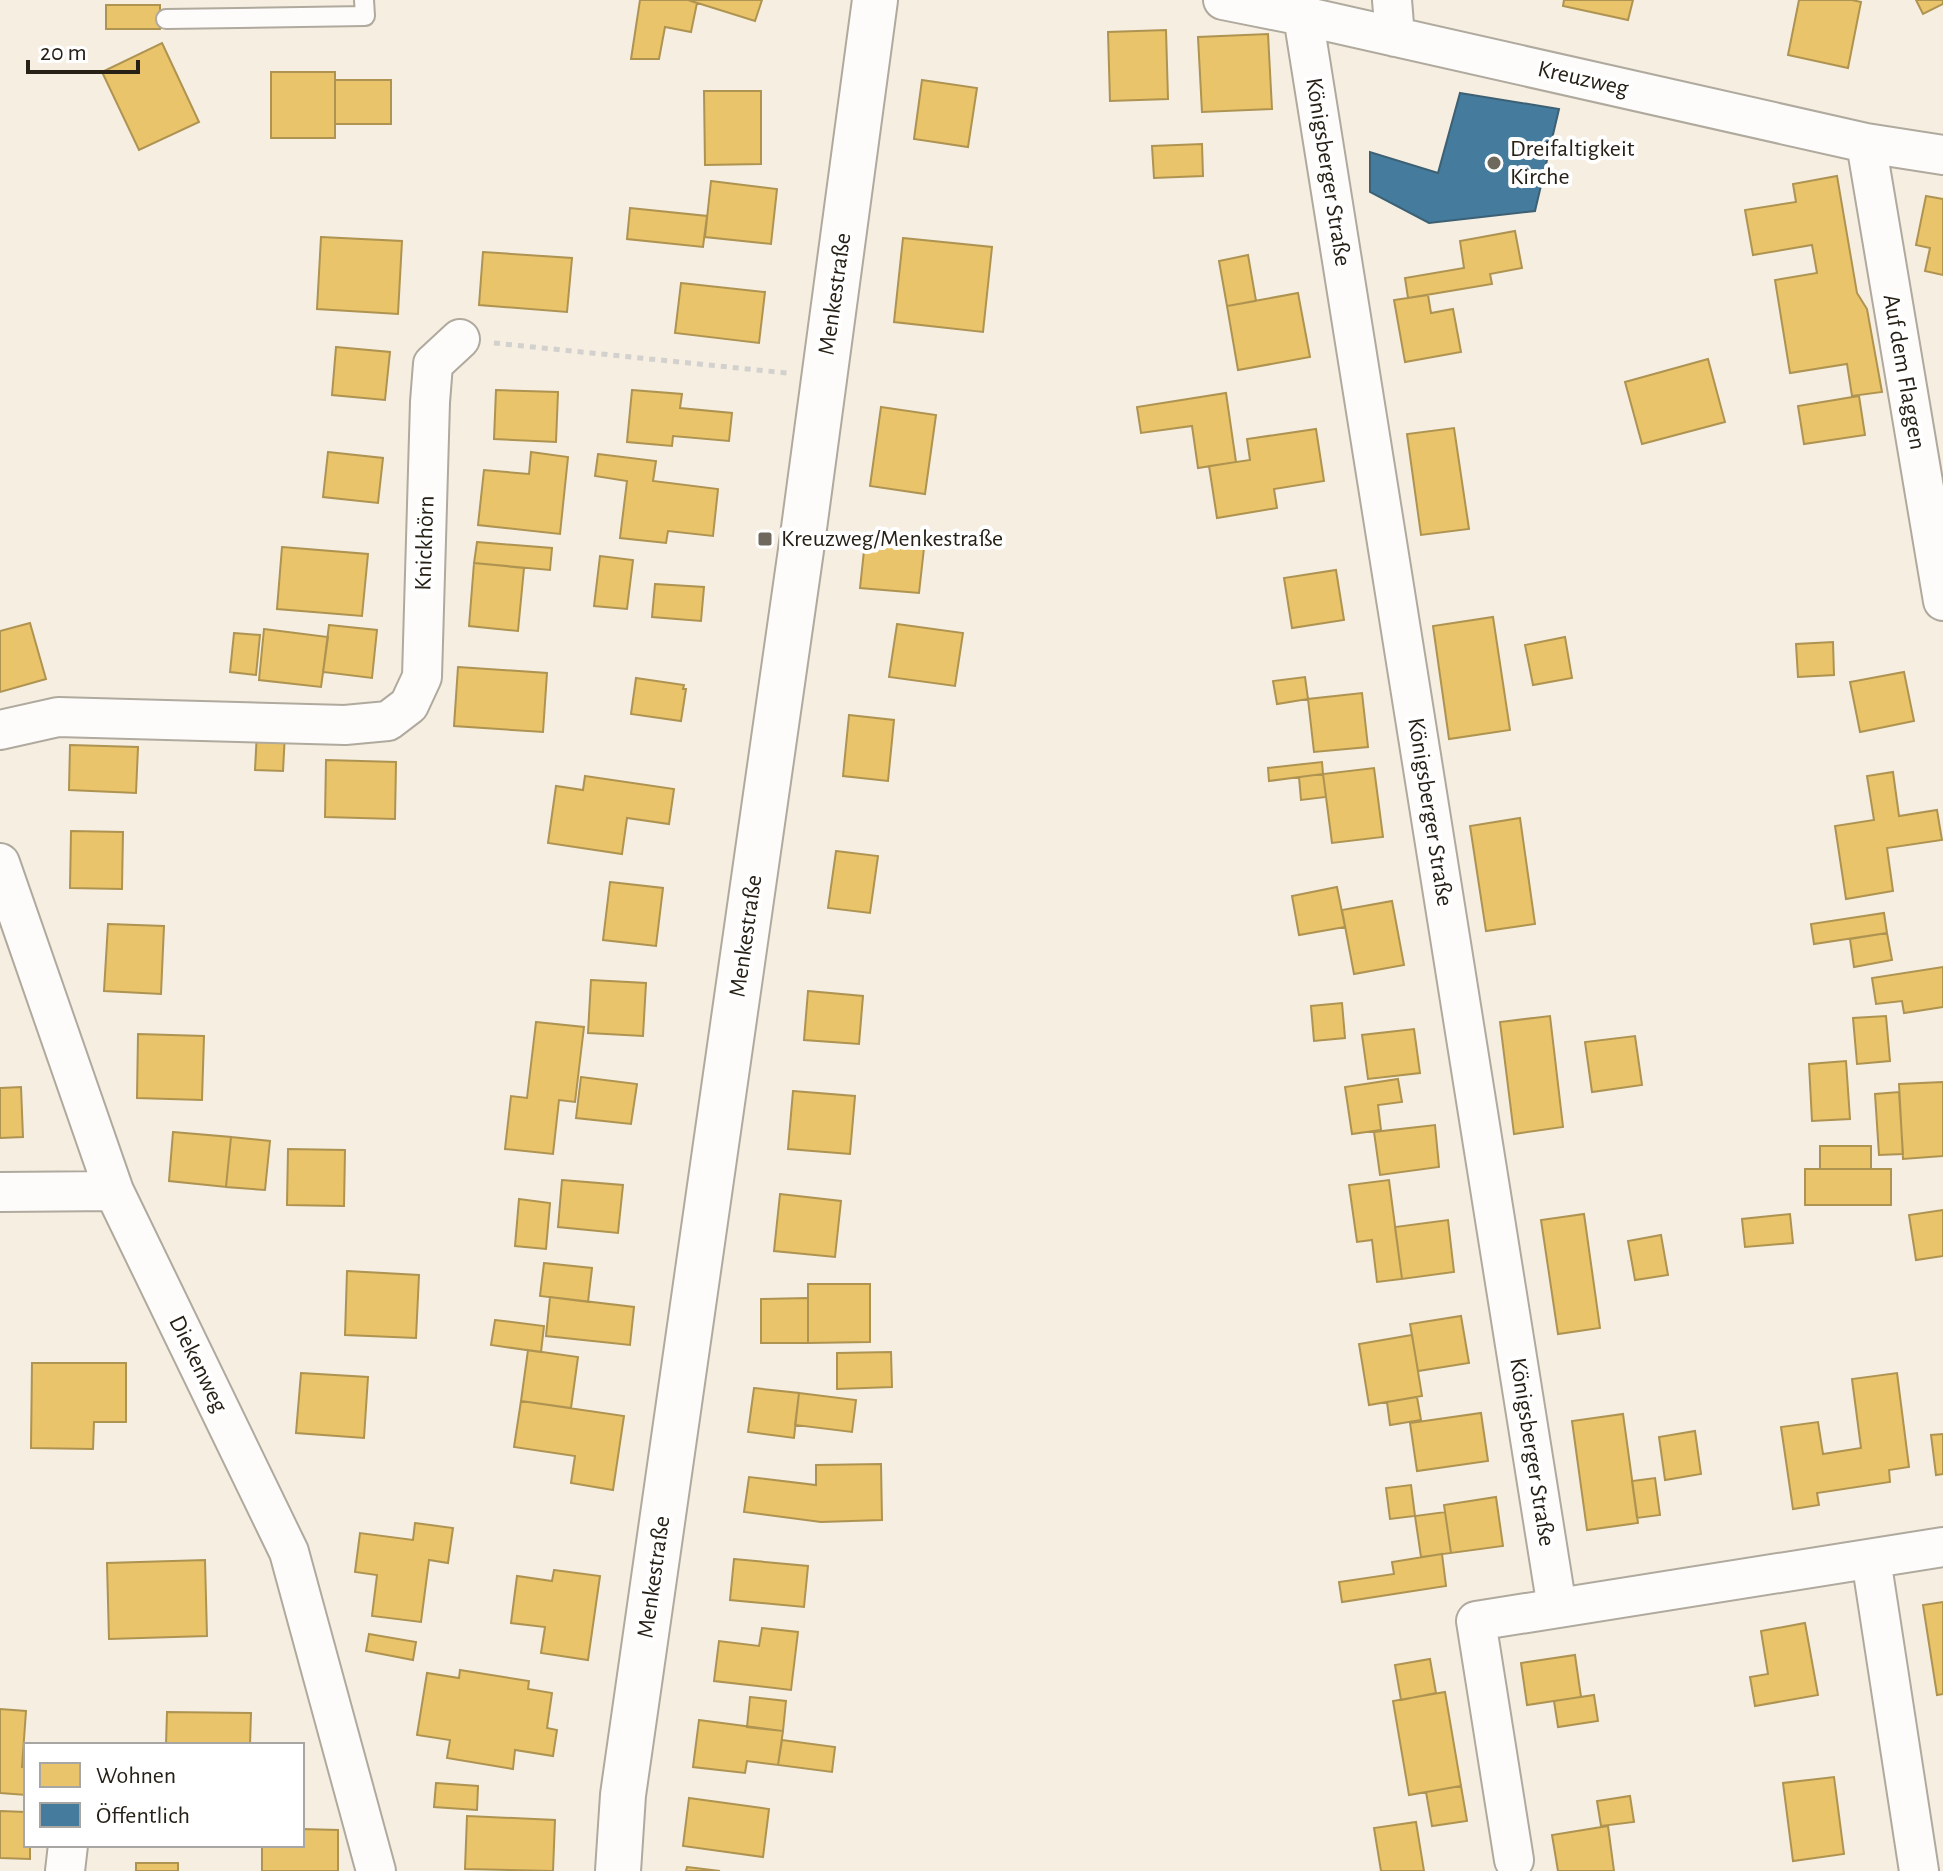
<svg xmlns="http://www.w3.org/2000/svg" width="1943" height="1871" viewBox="0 0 1943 1871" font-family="'Alegreya Sans',sans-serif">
<rect width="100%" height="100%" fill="#f5eee1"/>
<path fill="#e9c46a" stroke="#ae9351" stroke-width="2" d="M640,0H688L697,3L691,32L665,27L659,59H631Z
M688,0H762L755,21Z
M1564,0H1633L1628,20L1563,6Z
M1799,0H1852L1861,2L1848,68L1788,55Z
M1916,0H1943V4L1923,14Z
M106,5H160V29H106Z
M1166,30L1168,99L1110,101L1108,32Z
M1268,34L1272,109L1202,112L1198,37Z
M162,43L199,122L139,150L102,72Z
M271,72H335V138H271Z
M335,80H391V124H335Z
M922,80L977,88L968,147L914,139Z
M704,91H761V164L705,165Z
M1202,144L1203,176L1154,178L1152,146Z
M1837,176L1857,293L1867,309L1882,392L1852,396L1847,364L1790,373L1775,280L1817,273L1812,245L1753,255L1745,210L1796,202L1793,184Z
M711,181L777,189L771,244L705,237Z
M1926,196L1943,199V275L1925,271L1930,248L1916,245Z
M630,208L707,216L703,247L627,239Z
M1515,231L1522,268L1490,274L1492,284L1408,298L1405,278L1464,268L1460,241Z
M321,237L402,241L398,314L317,309Z
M903,238L992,247L983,332L894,322Z
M483,252L572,258L567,312L479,305Z
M1248,255L1256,301L1227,306L1219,261Z
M681,283L765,292L759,343L675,333Z
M1298,293L1310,357L1238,370L1227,306Z
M1428,295L1431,313L1453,309L1461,352L1405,362L1394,300Z
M336,347L390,352L385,400L332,395Z
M1708,359L1725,422L1642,444L1625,382Z
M496,390L558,392L556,442L494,439Z
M632,390L682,394L680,408L732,413L729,441L673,436L672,446L627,442Z
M1226,393L1236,462L1198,468L1192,426L1141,433L1137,407Z
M1859,396L1865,435L1804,444L1798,406Z
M881,407L936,415L925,494L870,486Z
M1454,428L1469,529L1421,535L1407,434Z
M1316,429L1324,481L1274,489L1277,508L1217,518L1209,466L1250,460L1247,439Z
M328,452L383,458L378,503L323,497Z
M531,452L568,457L560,534L478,525L484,470L529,474Z
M598,454L656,461L653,481L718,489L713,536L668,531L666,543L620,538L627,481L595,476Z
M866,532L925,539L919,593L860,588Z
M477,542L552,548L550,570L474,563Z
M282,547L368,554L362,616L277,609Z
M600,556L633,560L627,609L594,606Z
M474,563L524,568L518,631L469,626Z
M1336,570L1344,620L1292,628L1284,578Z
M655,584L704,587L701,621L652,617Z
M1493,617L1510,730L1449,739L1433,626Z
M30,623L46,679L0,692V631Z
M897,624L963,633L955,686L889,677Z
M329,625L377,630L372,678L323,672Z
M264,629L328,637L321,687L259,680Z
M234,633L260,635L256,675L230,672Z
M1565,637L1572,678L1533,685L1525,645Z
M1833,642L1834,675L1798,677L1796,644Z
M458,667L547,673L543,732L454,726Z
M1904,672L1914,721L1860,732L1850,682Z
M1305,677L1308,699L1277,704L1273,681Z
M636,678L684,685L683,689H686L681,721L631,714Z
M1362,693L1368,747L1314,752L1308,699Z
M849,715L894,720L888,781L843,776Z
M257,731L285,733L283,771L255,770Z
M70,745L138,747L136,793L69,790Z
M326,760L396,762L395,819L325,817Z
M1322,762L1323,774L1269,781L1268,768Z
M1374,768L1383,837L1332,843L1323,774Z
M1893,772L1899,816L1937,810L1942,840L1887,848L1893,891L1846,899L1835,826L1874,820L1867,776Z
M1323,774L1326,797L1301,800L1299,777Z
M585,776L674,789L669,824L627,818L622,854L548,843L556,786L583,790Z
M1520,818L1535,924L1486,931L1470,826Z
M71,831L123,832L122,889L70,888Z
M836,851L878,856L870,913L828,908Z
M610,882L663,888L656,946L603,940Z
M1337,887L1345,927L1299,935L1292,896Z
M1392,901L1404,965L1354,974L1342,910Z
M1884,913L1887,933L1814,944L1811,924Z
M108,924L164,926L161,994L104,991Z
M1887,933L1892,960L1854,967L1850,939Z
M1943,967V1007L1904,1013L1902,1001L1876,1004L1872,978Z
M591,980L646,983L643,1036L588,1033Z
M808,991L863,996L859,1044L804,1040Z
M1342,1003L1345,1038L1314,1041L1311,1006Z
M1550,1016L1563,1127L1514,1134L1500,1022Z
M1886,1016L1890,1061L1857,1064L1853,1018Z
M536,1022L584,1027L575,1102L559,1100L553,1154L505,1149L511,1096L527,1098Z
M1414,1029L1420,1073L1368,1079L1362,1035Z
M138,1034L204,1036L202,1100L137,1098Z
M1635,1036L1642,1085L1592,1092L1585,1042Z
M1846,1061L1850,1119L1812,1121L1809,1064Z
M581,1077L637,1084L631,1124L576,1118Z
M1398,1079L1402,1102L1378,1105L1381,1130L1352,1134L1345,1087Z
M1943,1082V1156L1903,1159L1899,1084Z
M21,1087L23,1137L0,1138V1088Z
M793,1091L855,1096L850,1154L788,1149Z
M1899,1092L1903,1154L1879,1155L1875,1094Z
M1435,1125L1439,1167L1380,1175L1374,1132Z
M173,1132L231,1137L226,1187L169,1181Z
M231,1137L270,1141L265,1190L226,1187Z
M1820,1146H1871V1169H1820Z
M288,1149L345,1150L344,1206L287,1205Z
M1805,1169H1891V1205H1805Z
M562,1180L623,1185L618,1233L558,1227Z
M1389,1180L1402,1279L1377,1282L1372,1240L1357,1242L1349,1185Z
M780,1194L841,1201L835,1257L774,1251Z
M519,1199L550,1203L546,1249L515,1246Z
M1943,1210V1256L1916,1260L1909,1215Z
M1584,1214L1600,1328L1558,1334L1541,1220Z
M1790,1214L1793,1243L1745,1247L1742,1219Z
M1448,1220L1454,1272L1402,1279L1395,1227Z
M1661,1235L1668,1275L1635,1280L1628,1241Z
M544,1263L592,1268L588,1302L540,1296Z
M347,1271L419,1275L416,1338L345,1335Z
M808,1284H870V1342L808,1343Z
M550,1297L634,1307L630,1345L546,1336Z
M808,1298V1343H761V1299Z
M1461,1316L1469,1363L1418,1371L1410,1324Z
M495,1320L544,1326L541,1352L491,1345Z
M1412,1335L1422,1396L1369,1405L1359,1344Z
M528,1350L578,1357L571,1408L521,1401Z
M891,1352L892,1387L837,1389V1353Z
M32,1363H126V1422H94L93,1449L31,1448Z
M301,1373L368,1377L364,1438L296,1433Z
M1897,1373L1909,1467L1889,1470L1890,1482L1817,1493L1819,1505L1793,1509L1781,1427L1818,1422L1823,1454L1861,1448L1852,1379Z
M754,1388L799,1393L794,1438L748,1432Z
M799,1393L856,1400L852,1432L795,1425Z
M1417,1397L1421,1420L1390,1425L1387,1402Z
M521,1401L624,1416L613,1490L571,1483L575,1456L514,1447Z
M1481,1413L1488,1461L1417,1471L1410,1423Z
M1623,1414L1638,1523L1587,1530L1572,1421Z
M1695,1431L1701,1474L1665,1480L1659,1437Z
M1943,1434V1474L1936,1475L1931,1435Z
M881,1464L882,1520L821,1522L744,1512L749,1477L816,1485V1465Z
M1655,1478L1660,1515L1637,1518L1632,1481Z
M1411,1485L1415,1516L1390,1519L1386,1488Z
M1496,1497L1503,1546L1451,1553L1444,1505Z
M1445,1512L1451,1553L1421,1557L1415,1516Z
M415,1523L453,1528L448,1563L429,1560L421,1622L372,1616L377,1575L355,1572L360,1533L413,1540Z
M1442,1554L1446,1586L1342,1602L1339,1582L1394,1574L1392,1562Z
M734,1559L808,1566L804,1607L730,1600Z
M205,1560L207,1636L109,1639L107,1563Z
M554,1570L600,1576L588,1660L541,1653L545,1627L511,1623L517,1576L552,1581Z
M1943,1602V1694L1937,1695L1923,1605Z
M1805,1623L1818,1695L1755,1706L1750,1677L1768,1674L1761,1631Z
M762,1628L798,1632L791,1690L714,1681L719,1641L759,1646Z
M369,1634L416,1642L413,1660L366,1651Z
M1575,1655L1581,1697L1527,1705L1521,1663Z
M1430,1659L1436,1693L1401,1700L1395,1665Z
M460,1670L529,1681L528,1689L552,1693L547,1728L557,1730L553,1756L515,1750L513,1769L447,1758L450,1740L417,1735L427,1673L459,1678Z
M1445,1692L1461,1786L1409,1795L1393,1701Z
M1594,1695L1598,1721L1558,1727L1554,1701Z
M750,1697L786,1701L783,1731L747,1727Z
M0,1709L26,1711L22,1767H26V1795L0,1793Z
M167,1712L251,1713L250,1745H166Z
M699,1720L783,1731L778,1765L747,1761L745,1773L693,1767Z
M782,1740L835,1747L832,1772L778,1765Z
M1834,1777L1844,1854L1793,1861L1783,1783Z
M436,1783L478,1786L477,1810L434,1807Z
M1461,1786L1467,1821L1432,1826L1426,1792Z
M1630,1796L1634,1822L1601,1826L1597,1801Z
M689,1798L769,1809L763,1857L683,1846Z
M0,1811L26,1812V1845H30V1859L0,1858Z
M467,1816L555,1820L553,1871L465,1869Z
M1416,1822L1424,1871H1381L1374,1828Z
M1608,1826L1614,1871H1558L1552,1835Z
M302,1829L338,1830V1871H262V1845H302Z
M136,1863H178V1871H136Z
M687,1867L720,1871H686Z"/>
<path fill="#457b9d" stroke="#3c6074" stroke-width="2" d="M1460,93L1559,109L1535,211L1429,223L1370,192V152L1438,173Z"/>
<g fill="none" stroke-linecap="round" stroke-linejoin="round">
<g stroke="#afa99e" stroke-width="22">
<path id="service" d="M166,19L365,16L364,0"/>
</g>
<g stroke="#afa99e" stroke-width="42">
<path id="minor" d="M1223,0L1303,16L1866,143L1943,155
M1392,0L1395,37
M1303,16L1557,1608
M1866,143L1943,601
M0,730L58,717L345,725L388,721L409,705L422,677L430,402L433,364L460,339
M0,863L114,1191L289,1552L376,1871
M0,1192L114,1191
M1871,1559L1919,1871
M1514,1860L1476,1621L1943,1547
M65,1871L68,1845"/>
</g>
<g stroke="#afa99e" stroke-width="48">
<path id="tertiary" d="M618,1871L623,1795L802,543L875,0"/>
</g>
<path stroke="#d3d1cd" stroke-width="5" stroke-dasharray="6 6" stroke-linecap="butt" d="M494,343L787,373"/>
<use href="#service" stroke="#fefcfa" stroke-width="18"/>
<use href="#minor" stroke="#fefcfa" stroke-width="38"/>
<use href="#tertiary" stroke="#fefcfa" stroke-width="44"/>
</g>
<g fill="#6e685d" stroke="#fff" stroke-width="3">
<circle cx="1494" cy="163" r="8"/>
<rect x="757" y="531" width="16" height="16" rx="4"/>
</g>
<g text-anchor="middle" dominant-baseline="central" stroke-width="8" stroke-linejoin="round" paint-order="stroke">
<g font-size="24" fill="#262016" stroke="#fff">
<text transform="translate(1583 79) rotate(13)">Kreuzweg</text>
<text transform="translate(1328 172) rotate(81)">Königsberger Straße</text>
<text transform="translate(835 294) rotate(-82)">Menkestraße</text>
<text transform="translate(1904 372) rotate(80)">Auf dem Flaggen</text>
<text transform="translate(425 543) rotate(-88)">Knickhörn</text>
<text transform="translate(1430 812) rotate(81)">Königsberger Straße</text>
<text transform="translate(746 936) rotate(-82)">Menkestraße</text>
<text transform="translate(198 1364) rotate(64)">Diekenweg</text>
<text transform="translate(1532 1452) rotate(81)">Königsberger Straße</text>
<text transform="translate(654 1577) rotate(-82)">Menkestraße</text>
</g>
<g font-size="24" fill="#262016" stroke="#fff" text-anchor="start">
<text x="1510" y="149">Dreifaltigkeit<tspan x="1510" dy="28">Kirche</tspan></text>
<text x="781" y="539">Kreuzweg/Menkestraße</text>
</g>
</g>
<rect x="24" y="1743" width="280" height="104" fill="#ffffff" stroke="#a8a6a2" stroke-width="2"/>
<rect x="40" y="1763" width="40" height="24" fill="#e9c46a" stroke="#a8a6a2" stroke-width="2"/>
<text x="96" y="1783" font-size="24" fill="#262016">Wohnen</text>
<rect x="40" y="1803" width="40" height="24" fill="#457b9d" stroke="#a8a6a2" stroke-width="2"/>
<text x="96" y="1823" font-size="24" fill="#262016">Öffentlich</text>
<path d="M28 60v12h110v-12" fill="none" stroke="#262016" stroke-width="4"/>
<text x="40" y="60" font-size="24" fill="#262016" stroke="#ffffff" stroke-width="6" paint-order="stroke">20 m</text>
</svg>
